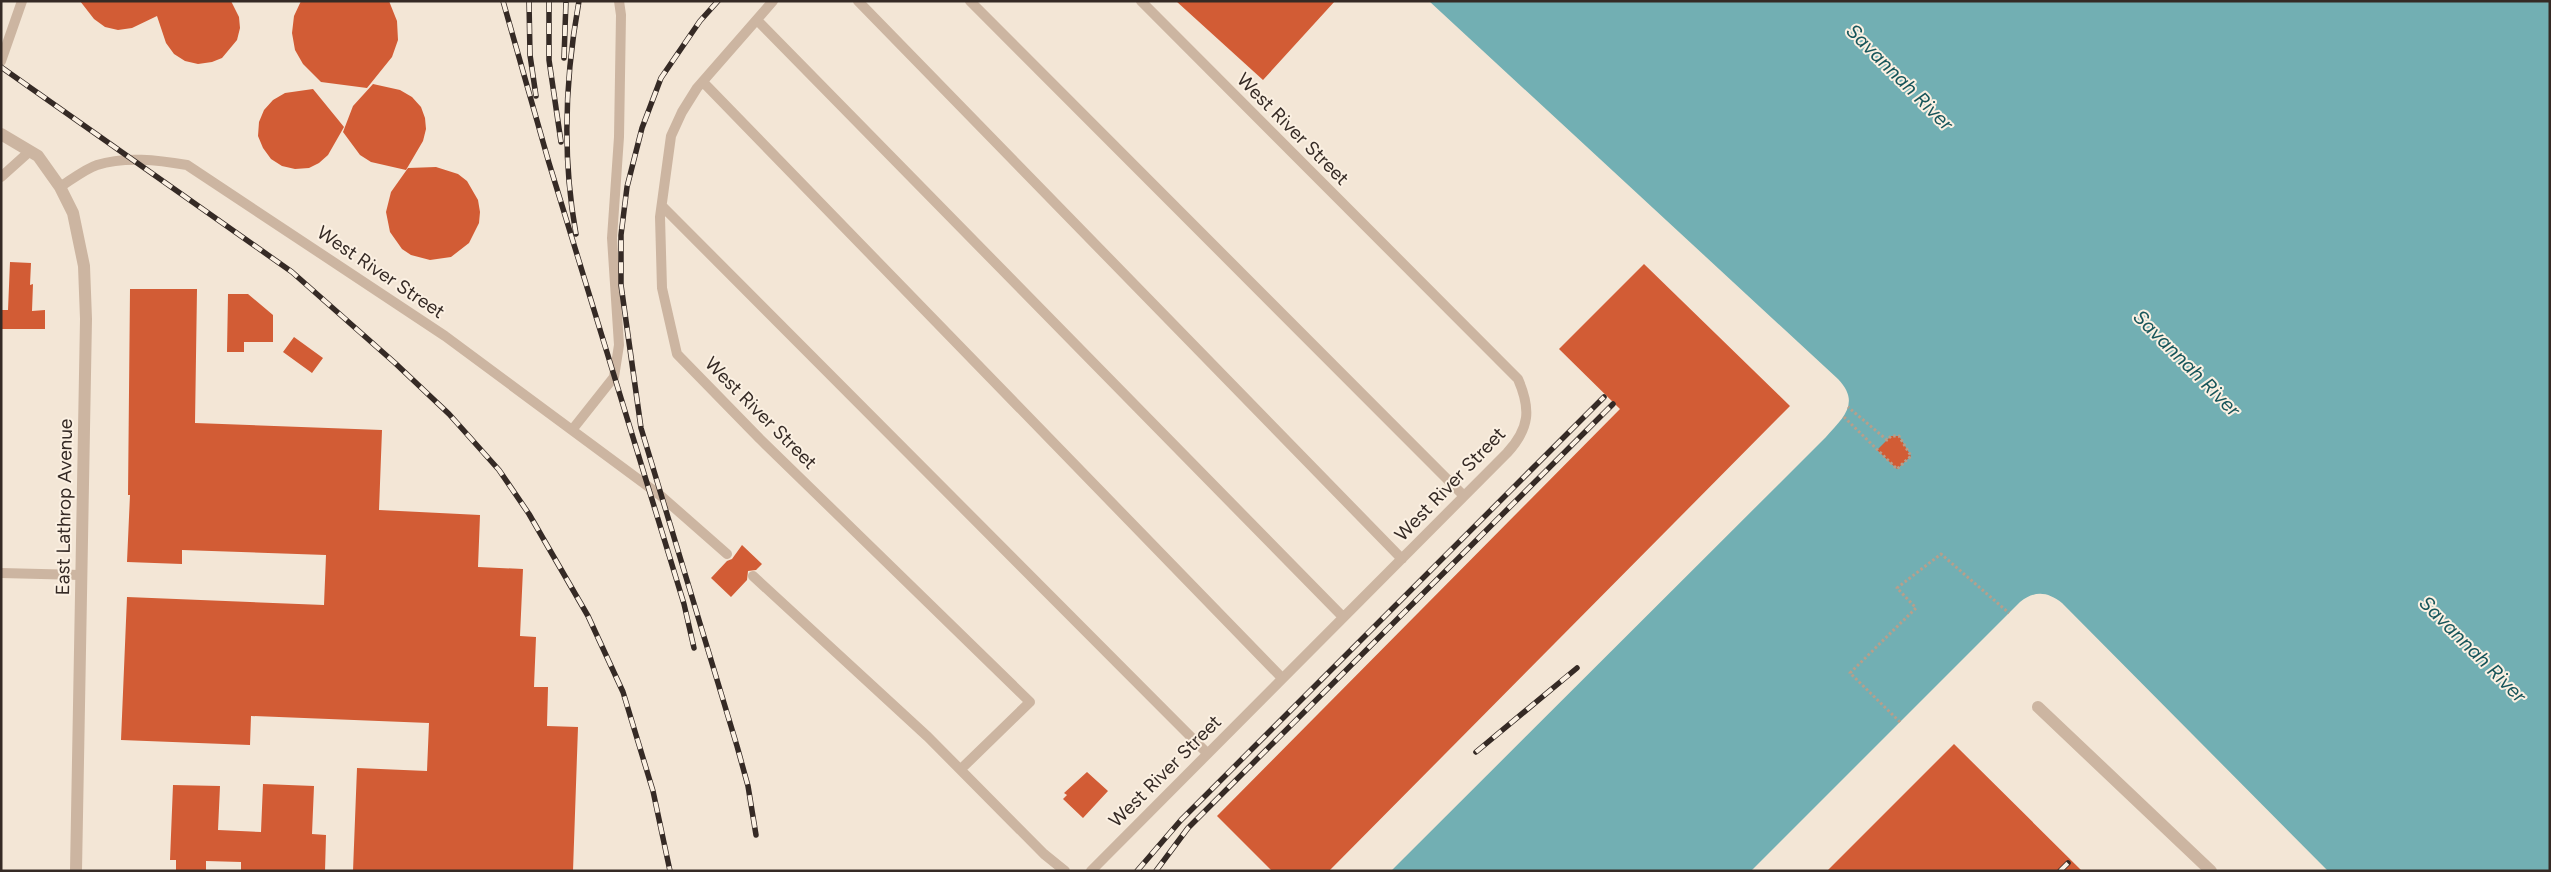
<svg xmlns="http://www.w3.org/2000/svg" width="2551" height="872" viewBox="0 0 2551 872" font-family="Figtree,sans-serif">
<rect width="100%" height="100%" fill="#f3e6d6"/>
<path fill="#72afb3" d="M1429,1H2550V871H2328L2062,603C2048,592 2035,590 2020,602L1751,871H1391L1826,437C1843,418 1861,403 1838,379Z"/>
<path fill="#d25c35" d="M80,1H231L239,17L240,28L237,40L222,58L212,62L198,64L185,61L174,54L166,43L157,16L132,28L118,30L105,27L94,19Z
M301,1H389L397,21L398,40L392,57L367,88L321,82L303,64L295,50L292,33L294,16Z
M1176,1H1335L1263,80Z
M373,84L400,90L412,97L421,107L425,118L426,129L423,141L406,170L371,162L360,155L343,132L353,106Z
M313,89L344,127L328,155L319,163L309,168L295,169L282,166L271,159L263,148L258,136L259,122L264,110L273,100L285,93Z
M436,167L458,174L467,181L478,200L480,212L479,223L469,243L451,257L430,260L411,255L402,249L390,232L386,212L391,192L408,168Z
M10,262L31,263L30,285L33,284L32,311L45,310V329H2L1,310H8Z
M1644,264L1790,406L1329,871H1272L1217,816L1620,409L1559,349Z
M130,289H197L195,423L382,430L379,510L480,515L478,567L523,569L520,636L536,637L534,687H548L547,726L578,727L573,871H353L357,768L427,771L429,723L251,716L250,745L121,740L127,597L324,605L326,555L182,550V564L127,562L130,495H128Z
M228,294H248L273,315V342H244V352H227Z
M294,337L323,358L312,373L283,352Z
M1891,436H1899L1911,456L1897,469L1877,450Z
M742,545L762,564L756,570L748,571L747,580L731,597L711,578L727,561L732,559Z
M1954,744L2082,871H1827Z
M1087,772L1108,791L1083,818L1063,799L1067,795L1064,793Z
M263,784L314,786L312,834L326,835L325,871H241V862L206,861V871H176V860H170L173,785L220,786L218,830L261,832Z"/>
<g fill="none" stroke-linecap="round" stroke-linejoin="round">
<path stroke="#b89f8b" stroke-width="3" stroke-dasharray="2.5 2.5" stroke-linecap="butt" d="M1844,417L1897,469L1911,456L1899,436H1891L1887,440L1848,407
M1900,722L1850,673L1916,608L1897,588L1941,554L2009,613"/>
<path stroke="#ccb5a1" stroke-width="10" d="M773,1L697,88L682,112L671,136L660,217L662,288L677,354L760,439L1030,702L961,769
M858,1L1402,559
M970,1L1464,496
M757,20L1343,617
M1,61L22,1
M703,82L1282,678
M1,177L30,151
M60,187C71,180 85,169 97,165C125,156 158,160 187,165L445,336L661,496L727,554
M662,206L1207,753
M572,430L614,377L619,345L612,238L619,137L621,15L619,1
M1,573L81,575
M753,576L928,737L1044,854L1065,871
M1091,871L1507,453C1530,428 1531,409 1518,379L1141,1"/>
<path stroke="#ccb5a1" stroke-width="12" d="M2038,707L2211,871"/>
<path stroke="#ccb5a1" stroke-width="12" d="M1,134L38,156L60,187L73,213L84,266L86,319L76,871"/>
<g stroke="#352a25" stroke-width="5.5">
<path id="rail" d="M503,1L549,163L684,604L694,648
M529,1L530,55L536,96
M549,1V60L561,142
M718,1L700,21L661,78L642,128L627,187L621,235V285L641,428L737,746L748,786L756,835
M564,58L566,1
M1,67L292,272L395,363L449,414L499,470L529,514L588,616L623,692L653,791L670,871
M576,234C562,157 565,78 579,1
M1476,752L1577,668
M1137,871L1181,820L1604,397
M1156,871L1188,828L1613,404
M2060,871L2068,863"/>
</g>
<use href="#rail" stroke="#fbf0e2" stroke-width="4" stroke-dasharray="11" stroke-linecap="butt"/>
</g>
<g text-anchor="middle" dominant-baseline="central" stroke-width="4" stroke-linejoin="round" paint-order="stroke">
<g font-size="19" fill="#352a25" stroke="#fbf0e2">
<text transform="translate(1293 129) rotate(45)">West River Street</text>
<text transform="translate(381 272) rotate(34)">West River Street</text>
<text transform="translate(761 413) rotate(45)">West River Street</text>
<text transform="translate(1450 484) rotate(-46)">West River Street</text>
<text transform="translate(64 507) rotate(-89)">East Lathrop Avenue</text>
<text transform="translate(1165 771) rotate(-45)">West River Street</text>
</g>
<g font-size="20" font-style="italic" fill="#17555a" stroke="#fbf0e2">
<text transform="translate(1900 77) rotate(45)">Savannah River</text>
<text transform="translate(2187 363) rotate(45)">Savannah River</text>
<text transform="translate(2473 649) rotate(45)">Savannah River</text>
</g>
</g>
<rect width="2551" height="872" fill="none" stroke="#352a25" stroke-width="5"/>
</svg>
